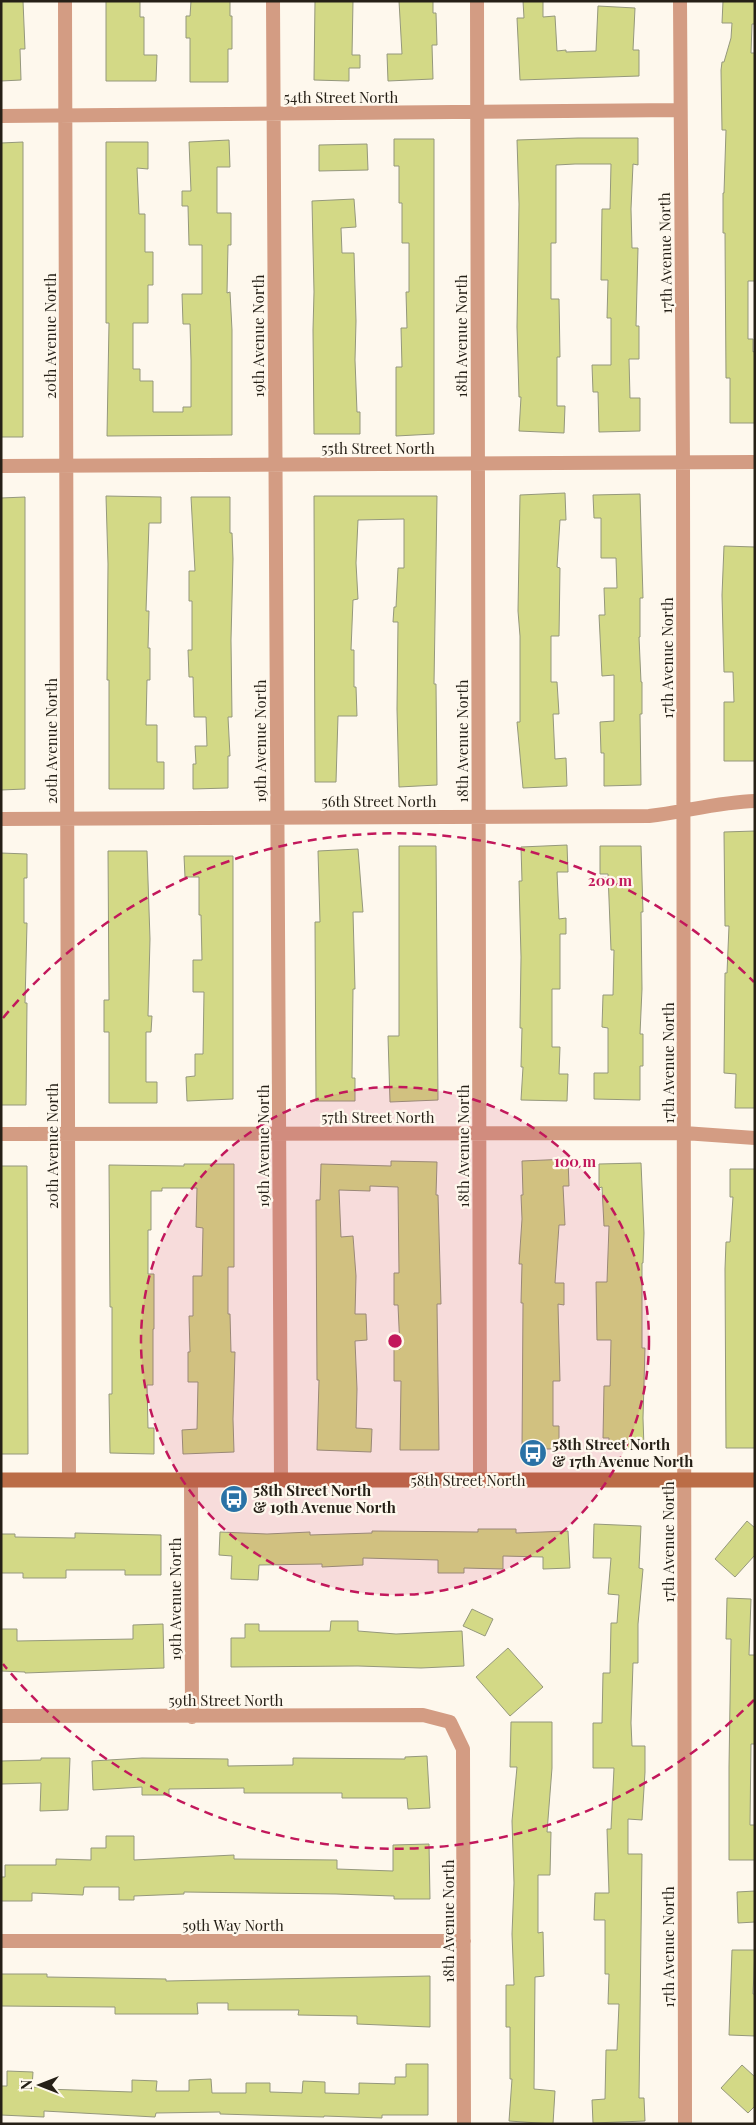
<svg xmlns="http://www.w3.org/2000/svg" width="756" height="2125" viewBox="0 0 756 2125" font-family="'Playfair Display',serif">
<rect width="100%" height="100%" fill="#fef8ed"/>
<path fill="#d3d986" stroke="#95987c" d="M1,1H23L25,49H20L21,80L1,81Z
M106,1H140V17H144V55H157L156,81H106Z
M191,1H230V16H232V49H228V82H190V38H186V16H190Z
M315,1H353L352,55H360V68H349V81L314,80Z
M399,1H433V13H436L437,45H432L433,79L388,81L387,54H402Z
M523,1H543V17L555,16L557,51L566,50V52L596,51L598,6L635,8L633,50H639V76L520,80L517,18H524Z
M723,1H755V24H752L751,53H755V281H748V339H753V352L755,351V423H730V378H726L725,233H723V193H724L726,130H722L721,70L722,62H724L731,38L732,23H722Z
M578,138H638V165L633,164L631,209L632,248H638L636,326H639V359H629L630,398H640V431L599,432L598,392H593L592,365H611V318H607L608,280H601L602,209H610L611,164H575L556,165V243H551V299H559L560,357H557V406H565L564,433L519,431L521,397H519L517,327L519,204L517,140Z
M394,139H434V434L396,436V367H402L401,328H407L406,292H409V243H402V203H399V166H394Z
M229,140L230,167H217V213H231V245H228L227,293L230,292L232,330V435L107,436L109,323H106V142H148V169L137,168L139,214H145V252H153V285H148V323H133V369H140V381H153V412H183V407H191V360L190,324H183L182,294H202V245H189L188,206H182V191H191L189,142Z
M23,142V437H1V143Z
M367,144L368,170L319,171V145Z
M354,199L356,227L341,228L342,253H354L356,321L355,360L357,412H360V434H314L313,330L314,292L312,201Z
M565,493L566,520H560L557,567L560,568L559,636H551V682H557L559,714H553L555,759L566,758L567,786L523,788L517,722H520V636L518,611L520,495Z
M640,494L643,598H640V637H639L641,682H642V714H640L641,785L604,786V753H601L600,722L614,721V675L602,676L599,615H605L604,588H617L616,558H601V518H594L593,495Z
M106,496L161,497V523H149L146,611H149L148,648H150V680H147L146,725H157V762H164V789H109V680H107L108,564Z
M314,496H437L434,684H436L437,785L399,787L397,709L398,622H393L394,607H396L398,568H404V519L358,520L356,563L358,599L353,600L351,650H354V687H356L357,716H338L336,782H315Z
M25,497V789L1,790V498Z
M191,497H230V533H232L233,559L231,640L232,717H228L230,756H228V788L193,789V764H196L195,746H207L206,717H194L193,677H189L188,650H192V601H189V571H195Z
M724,546L755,547V761H724V702H734L733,672H724L722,595Z
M755,831V1108H735L736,1074L724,1073L725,973H727L729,926H725L724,832Z
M567,845L568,872H557L559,919L566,918V934H560V989H552V1047H560L559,1074H568L567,1101L521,1100L523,1067H521L522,1028H520L521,957L519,881H522L521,847Z
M399,846H436L438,1100L390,1102L388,1036H399Z
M600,846H641L643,912H641L642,989L640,1034H643V1066H640V1100L594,1099V1073H608V1028L602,1027L603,995H613L614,950H611L608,874H600Z
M358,849L363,912H353L355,989H353L352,1078H355V1101H316L315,922H320L318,851Z
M108,851H147L150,939L148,1016H152L151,1032H146V1082H157V1103H109V1032H104V1000H109Z
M1,853L27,854V878H24V923H27L25,1003H27L26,1105H1Z
M184,856H233V1099L187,1101L186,1077L195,1076V1054H203L204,992H193V960H202L201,915H199V877H185Z
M568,1159L569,1186H563L565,1225H559L555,1283H564V1305L558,1304L560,1381H553V1426H559V1449H522L523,1303H521L522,1264H519L522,1219L521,1195H523L522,1161Z
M391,1161L437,1162L436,1195H438L441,1304H437L439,1450H400L401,1381H394V1349H400L398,1305H394V1273H399L398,1187L370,1186V1191L339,1190L341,1237L353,1236L356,1276L355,1314H366L367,1340L355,1341L357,1389L356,1428L372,1429L371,1452L317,1450L319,1380H317L316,1200H320L321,1164L391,1166Z
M641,1163L644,1233L643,1263H642V1348H645L643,1418L644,1448L609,1449V1438H603L604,1386H610L611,1340H597L596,1282H607L609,1226H604L602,1187L599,1188V1164Z
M184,1164H234V1267H228V1314H230L231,1352H235L233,1419L234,1452L183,1454L182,1430L197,1429L198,1382H188V1352H190L189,1316H193V1276H202L203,1228L196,1227L197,1188H162V1191H151V1230H148V1274H154V1329H153V1385H147L148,1428H154V1454L110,1453L109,1394H112V1307H110L109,1165L184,1166Z
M1,1166H27L28,1454H1Z
M730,1169H755V1448H726L725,1269L726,1242H730L733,1197H730Z
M747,1521L755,1528V1555L735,1577L715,1559Z
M594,1524L641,1526L639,1568L643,1569L638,1624V1663H633L631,1723L632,1746H645V1772L642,1820L628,1819V1854H642L639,2098H644L645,2121L593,2123L592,2100L605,2099L606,2050H617L619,2004H608L609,1974H605V1920H594L595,1893H609L607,1829H611L614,1768H593V1723H602L603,1673H610L611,1623H617L619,1595L608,1594L611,1558H593Z
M478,1529H516V1533L568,1531L570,1568L543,1569V1557L503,1556V1569L464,1568V1573H438V1560L363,1558V1565L322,1567V1564L259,1565L258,1580L231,1579L232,1556L219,1555L220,1532L267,1534L310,1532V1535L372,1533V1531L478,1532Z
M75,1533L161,1535V1575H125V1570H66V1578H23V1573H1V1534H15V1537L75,1538Z
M727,1598L751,1599L749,1655H755V1744H751L750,1825H755V1860H729V1767L731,1639H726Z
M472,1609L493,1619L485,1636L463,1626Z
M331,1621H358V1631L396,1634L462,1631L464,1666L421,1668L358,1666L231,1667V1638H245V1624H259V1631H330Z
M163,1624L164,1668L25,1673V1672L1,1671V1629H17V1641L133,1639V1625Z
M508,1648L543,1687L510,1716L476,1677Z
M511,1722H552V1768L547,1832H551L550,1875H538V1933L543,1932L544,1976L535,1977L534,2089L555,2091L553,2124L509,2121L512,2079H510V2027H506V1985H514L512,1934L514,1883L512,1821L517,1767H510Z
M427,1756L430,1808L408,1809L407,1798H342V1793H244V1788L169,1789V1795H142V1787L93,1790L92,1761L142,1758L228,1759V1766L293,1765V1758L405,1759V1757Z
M41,1758H70L68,1810L40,1811L41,1783L1,1784V1761L41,1760Z
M106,1836H134V1860L234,1855V1859L337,1860V1869L393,1871V1845L429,1844L430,1899H394V1896L336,1894L184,1892V1894L134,1896V1900H119V1887H84L83,1895L32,1893V1901H1V1877H5V1865H56V1859L91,1860V1848H106Z
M755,1891V1922L738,1923L737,1892Z
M732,1950H755L753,1994H755V2036L729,2035Z
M1,1974H47V1977L166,1979V1981L430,1976V2027L357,2024V2016L298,2015L299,2010H228V2003H197L198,2014H115V2007L1,2006Z
M406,2064H428V2115H382V2118L324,2116V2117L220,2114V2112L156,2113L155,2117L44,2111V2117L1,2115V2086H7V2071L33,2072L32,2087H45V2089L132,2092V2080L157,2081L156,2091H189V2080L211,2079L212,2093H246V2083H270V2092L302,2093L303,2081L325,2082V2093L359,2094V2083L395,2084V2077H406Z
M742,2065L755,2077V2106L748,2113L721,2088Z"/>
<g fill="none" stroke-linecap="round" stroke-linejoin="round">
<path stroke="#d39c83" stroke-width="14" d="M65,1L69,1480
M273,1L281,1480
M477,1L480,1480
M680,1L683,463L685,2124
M1,116L680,110
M1,466L755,462
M1,819L649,816C684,812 719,802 755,801
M1,1134L684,1133L755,1138
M191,1480L192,1717
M1,1716L423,1715L450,1722L463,1749L464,2124
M1,1941H464"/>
<path stroke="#bb6d47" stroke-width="15" d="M1,1480H755"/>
</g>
<circle cx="395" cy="1341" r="254" fill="#c2185b" fill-opacity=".12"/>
<g fill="none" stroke="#c2185b" stroke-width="2.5" stroke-dasharray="9 6">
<circle cx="395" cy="1341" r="254"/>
<path d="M754 1700A508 508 0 0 1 3 1664M3 1018A508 508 0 0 1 754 982"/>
</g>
<defs>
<g id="bus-disc" transform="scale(1.4375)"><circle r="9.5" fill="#2a72a6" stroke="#fef8ed"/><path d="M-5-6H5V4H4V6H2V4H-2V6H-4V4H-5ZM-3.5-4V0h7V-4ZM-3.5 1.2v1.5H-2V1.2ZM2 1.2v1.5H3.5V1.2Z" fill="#fff"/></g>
</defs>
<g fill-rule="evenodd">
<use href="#bus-disc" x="533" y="1453"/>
<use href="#bus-disc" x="234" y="1499"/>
</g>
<g text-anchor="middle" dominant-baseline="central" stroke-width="4.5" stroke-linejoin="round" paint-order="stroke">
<g font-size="15" fill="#262017" stroke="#fef8ed">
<text x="341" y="97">54th Street North</text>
<text transform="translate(665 253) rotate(-91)">17th Avenue North</text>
<text transform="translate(50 336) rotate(-90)">20th Avenue North</text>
<text transform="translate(258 336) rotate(-90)">19th Avenue North</text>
<text transform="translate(461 336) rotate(-90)">18th Avenue North</text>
<text x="378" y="448">55th Street North</text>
<text transform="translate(667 658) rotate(-90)">17th Avenue North</text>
<text transform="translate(51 741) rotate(-90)">20th Avenue North</text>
<text transform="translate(260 741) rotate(-90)">19th Avenue North</text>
<text transform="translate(462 741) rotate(-90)">18th Avenue North</text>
<text x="379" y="801">56th Street North</text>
<text transform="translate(668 1063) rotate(-90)">17th Avenue North</text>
<text x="378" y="1117">57th Street North</text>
<text transform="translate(52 1146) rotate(-90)">20th Avenue North</text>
<text transform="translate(263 1146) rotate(-90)">19th Avenue North</text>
<text transform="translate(463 1146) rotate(-90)">18th Avenue North</text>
<text x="468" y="1480">58th Street North</text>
<text transform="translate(668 1542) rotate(-90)">17th Avenue North</text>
<text transform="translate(175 1599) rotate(-90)">19th Avenue North</text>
<text x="226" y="1700">59th Street North</text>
<text transform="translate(448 1921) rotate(-90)">18th Avenue North</text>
<text x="233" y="1925">59th Way North</text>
<text transform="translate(668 1947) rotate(-90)">17th Avenue North</text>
</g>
<g font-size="15" font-weight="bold" fill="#262017" stroke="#fef8ed" text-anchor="start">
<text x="552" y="1444">58th Street North<tspan x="552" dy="17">&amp; 17th Avenue North</tspan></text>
<text x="253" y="1490">58th Street North<tspan x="253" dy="17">&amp; 19th Avenue North</tspan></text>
</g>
</g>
<circle cx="395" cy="1341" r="8" fill="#c2185b" stroke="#fef8ed" stroke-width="2.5"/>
<g font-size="15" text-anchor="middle" font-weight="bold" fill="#c2185b" stroke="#fef8ed" stroke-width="4.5" stroke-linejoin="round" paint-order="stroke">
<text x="610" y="886">200 m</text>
<text x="575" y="1167">100 m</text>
</g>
<rect width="756" height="2125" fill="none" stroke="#262017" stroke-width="5"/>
<g transform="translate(40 2085) rotate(270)" stroke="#fef8ed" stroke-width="4" paint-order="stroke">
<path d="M0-4L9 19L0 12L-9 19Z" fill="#262017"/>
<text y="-8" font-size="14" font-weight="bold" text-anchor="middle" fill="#262017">N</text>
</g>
</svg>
